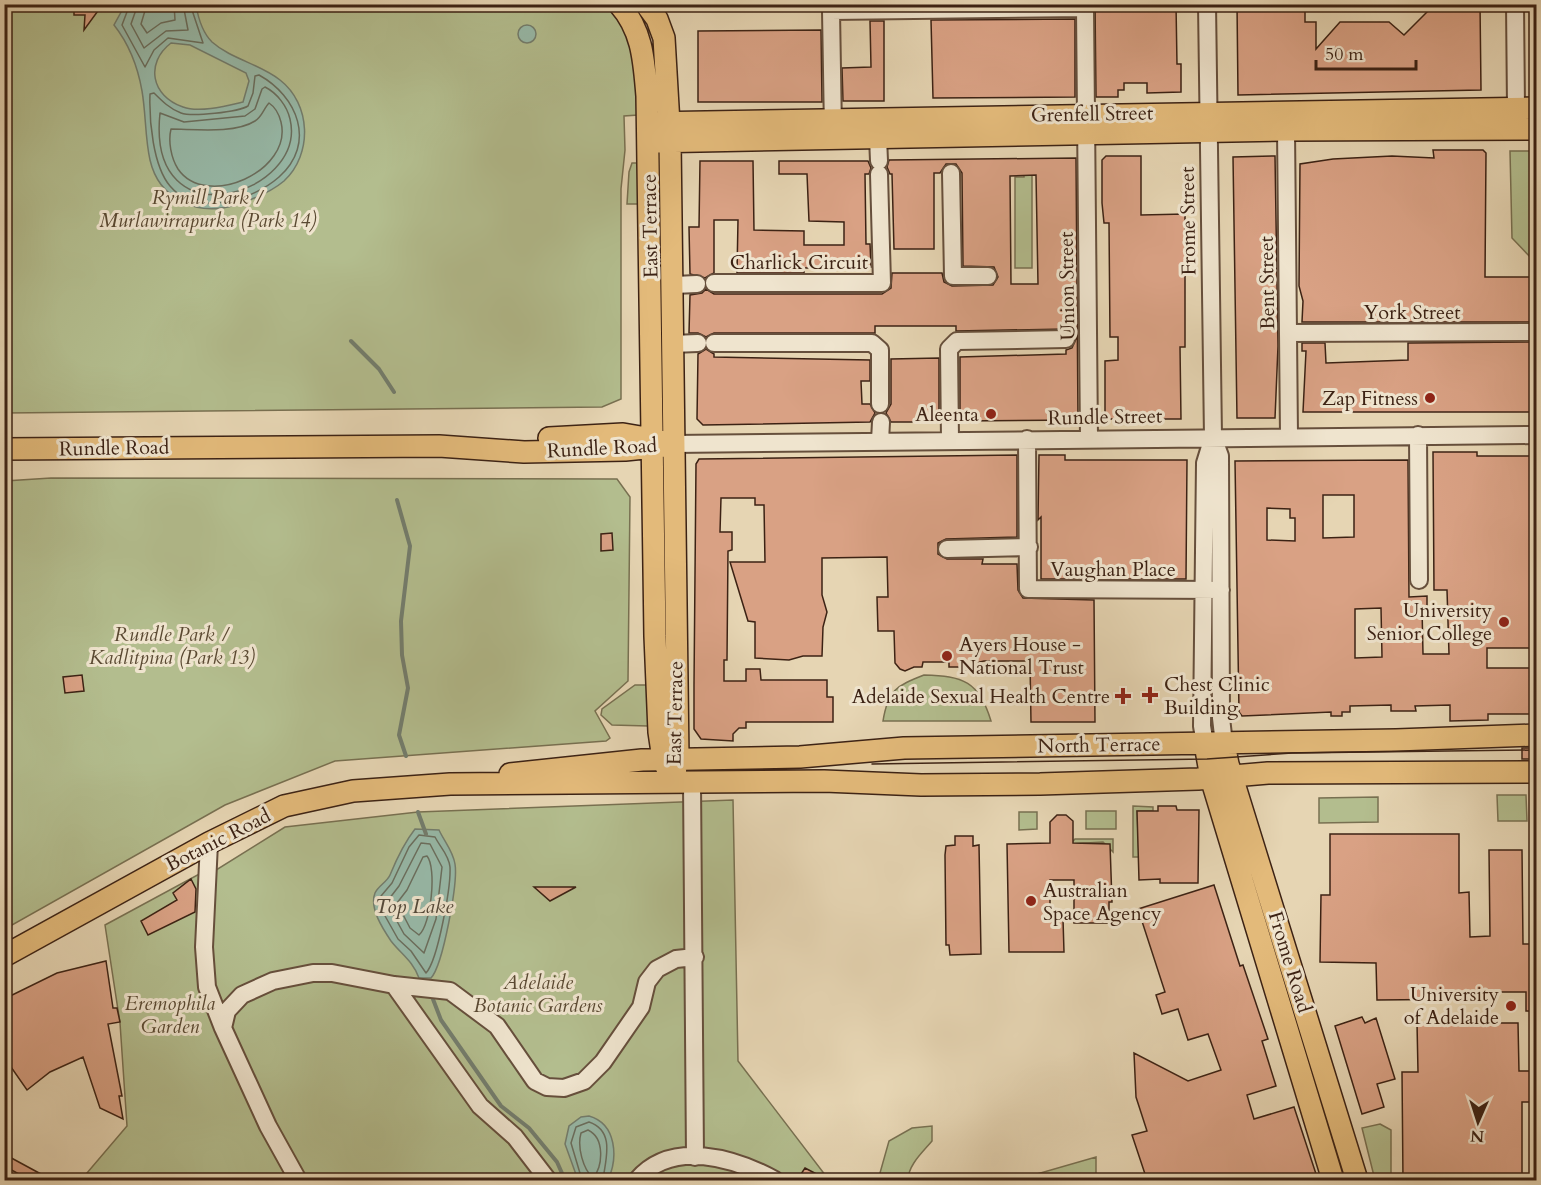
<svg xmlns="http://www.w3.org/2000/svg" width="1541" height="1185" viewBox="0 0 1541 1185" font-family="Cardo,serif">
<rect width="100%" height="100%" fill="#e6d5b3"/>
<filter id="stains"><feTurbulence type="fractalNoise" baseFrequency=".00333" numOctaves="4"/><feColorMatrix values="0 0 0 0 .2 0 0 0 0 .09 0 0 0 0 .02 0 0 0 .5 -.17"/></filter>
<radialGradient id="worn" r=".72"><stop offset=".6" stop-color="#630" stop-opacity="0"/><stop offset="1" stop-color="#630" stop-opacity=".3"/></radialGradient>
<path fill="#b3bd8e" stroke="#787051" stroke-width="1.5" d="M4,5H610L635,47L638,115L624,116L625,150L621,189V399L602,407L5,413Z
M1510,151H1536V259H1532L1512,238Z
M1024,161H1032V268H1015V177H1024Z
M632,163H640V204H627L629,172Z
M51,478L617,479L630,497L628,681L595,711L610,738L606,741L335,761L225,805L5,929V481Z
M924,675C963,676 979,681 991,721H883C888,690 896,686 924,675Z
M635,685H648V726L612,725L601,715L602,709Z
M1497,795H1526L1527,821H1498Z
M1378,797V822L1319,823V798Z
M733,800L738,1061L829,1180H81L127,1126L120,1023L105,925L203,872H213L285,827L418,812Z
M1133,806L1153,807V811H1137L1139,857H1133Z
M1086,811H1116V829H1086Z
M1019,812H1037V829L1019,830Z
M1075,839H1113V852L1103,842L1070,844Z
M1380,1124L1391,1130V1180H1375L1362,1128Z
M932,1126V1141C923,1152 908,1165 908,1180H878L889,1141L912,1128Z
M1096,1157V1180H1016Z"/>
<path fill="#97b9a8" stroke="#737d6d" stroke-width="1.5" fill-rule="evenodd" d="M125,5H196C198,17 203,33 212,42C231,59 260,64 280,80C311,104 313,154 284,181C271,192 251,200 235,205C197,217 159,199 150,160C145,138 146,114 142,91C138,68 129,44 114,25ZM171,43L190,45L246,73L249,81L243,102C226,106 199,113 183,107C151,96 145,63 171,43Z
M518 34a9 9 0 1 1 18 0a9 9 0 1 1-18 0Z
M415,829L439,830C444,841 453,851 455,864C458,883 443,965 431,978H419C413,961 401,954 391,941C383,929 369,908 375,893C378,886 387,882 390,875C397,858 404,843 415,829Z
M589,1116C617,1124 618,1158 608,1180H578L565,1144L569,1126L581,1117Z"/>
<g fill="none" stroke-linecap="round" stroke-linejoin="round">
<path stroke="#6a6e5e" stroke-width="1.5" d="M130,4L122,25L145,67L154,50L168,38L203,43L190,4
M138,4L131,24L144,48L166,31L188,30L183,4
M147,4L141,24L147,33L161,23L175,20L174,4
M259,75C297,96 317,143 279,177C253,200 197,218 170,186C153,166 149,120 150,94L154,93C162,101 170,109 181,113C192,117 238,112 248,106L253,93L255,76Z
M265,87C277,93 287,106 290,119C308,194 146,245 160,113L184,122L245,116L255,109L262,89Z
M269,103C275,107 279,114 281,122C293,171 206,210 178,169C171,158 168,141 171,129C193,129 235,134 255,121C262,117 264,108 269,103Z
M419,835L435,837C440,847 449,855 450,867C451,886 438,960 426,973L411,951L398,939L380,907L381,896L392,883L409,847Z
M421,843L430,844L442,867L436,919L424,953L404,934L388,905L389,899L399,886Z
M427,856C437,868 431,925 419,935L410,928L397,903L407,890L423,857Z
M588,1130C605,1138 603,1166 593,1178C583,1169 577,1147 581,1133Z
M582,1180L571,1143L576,1127L589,1122C616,1131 605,1161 603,1180"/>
<path stroke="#737d6d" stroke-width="4" d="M351,341L379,369L394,392
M397,500L410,546L401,621L402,655L408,688L399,735L406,756
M418,812L426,834
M431,994L441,1020L501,1106L529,1128L557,1162L565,1180"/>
</g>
<path fill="#d9a184" stroke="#3c2214" stroke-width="1.5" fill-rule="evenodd" d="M74,4H103L84,30L85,15H74Z
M1095,4H1176L1177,64H1181V92L1147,93V83H1124V90H1118V97H1096Z
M1237,4H1305V22H1316V49L1340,22H1389L1404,35L1435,4H1480L1481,90L1238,95Z
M1075,19V97L933,98L931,20Z
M870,21H884V101H843L842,68L871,67Z
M821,30L822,102H698V31Z
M1433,150H1483L1486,153L1485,277H1536V322H1302L1303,301L1299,286L1300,164L1333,159L1392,156L1434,158Z
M1106,156H1141V215L1185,214V347H1180L1181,419H1105V361L1118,360V337H1110L1109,223H1104L1102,203V160Z
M1275,156L1278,346L1275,418H1237L1233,157Z
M1076,158L1078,420L960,421V357L1066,354V350L1072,348L1076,339L1075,333L1066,329L956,331V326H875V333H714L706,337L698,333H689L690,295L702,293L706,289L714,294H882L891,288L892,273H942L944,282L952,286L993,285L998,277L994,267L963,266L962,173L956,164H946L940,173H934V249H894L892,174H890L887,167L889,160ZM1036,175L1038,284H1011L1010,176Z
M700,161H753L754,230L804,231V245H844V222L809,221L807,174H779V161H868L871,168L869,174H865L866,244H870L871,267L804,268V273H737L738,220H714V273L705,278L690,274L689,227H699Z
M1536,342V412H1303L1306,351H1302V343H1325L1326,363L1408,360V343Z
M706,349L714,354V357L870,360V381H861L862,404H870L875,413L870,422L703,425L697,419L698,354Z
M939,358V422H891L886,413L891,404V359Z
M1433,452H1477V456H1536V648H1487V668H1536V714H1488V720L1450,721V705L1415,706L1416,711H1391V705L1350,706V712H1342V716H1331V712L1242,716L1239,712L1235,461L1408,460L1409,597L1427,596V607H1422L1423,654H1449L1447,590H1434ZM1323,495H1354V537L1323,538ZM1267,508L1290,509V518H1295V541L1267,540ZM1381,608L1382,657L1355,658V609Z
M1017,455V537L946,539L938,543V554L947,559H983L982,564H1017L1018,590L1023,598L1094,600L1095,722H1031L1030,661H984L976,663L968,671L958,667H949V662H923L922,667H914L905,671L900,669L895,663L894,631H878L877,597H888L887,557L822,558V595L827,612L823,627L822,656H803L789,660L755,658V622L748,621L730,562H765L764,505H755V498H721L720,532H732V550L728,551L727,660H724V681H746V669H760L761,680H827V697H833V722H746V728H739L733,734V741L701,739L694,729V685L696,464L699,459Z
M1039,455H1065V460H1187L1186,579H1041V517L1038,520Z
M612,533L613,550L601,551V534Z
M82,675L84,691L65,693L63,677Z
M1522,748H1536V759H1522Z
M1158,806H1176L1177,810H1199L1198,883H1160V879L1139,880L1137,811H1158Z
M1057,815H1066L1073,821V843L1110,844L1112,902H1109V923H1074V880H1050V919H1063L1064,952H1009L1007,844L1050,843V822Z
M1330,834H1459V893L1469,892L1470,937L1490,936L1489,850H1522L1523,944H1536V1011H1526V992H1479V999L1377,1000L1376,963L1320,962L1321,895H1330Z
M955,836H973V846L979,845L981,954L950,955L949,945H946L945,855L946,846L955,845Z
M191,879L196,889L195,912L148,935L141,921L177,900L173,893Z
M1214,885L1240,966L1243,965L1268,1039L1262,1041L1276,1086L1247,1095L1254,1119L1294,1107L1318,1180H1147L1132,1135L1147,1131L1136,1097L1134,1053L1188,1081L1221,1070L1208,1034L1188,1040L1178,1009L1162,1014L1156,995L1165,992L1138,909Z
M534,887H576L550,901Z
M106,961L113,1008H117L120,1022L108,1024L122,1096H119L123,1119L100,1108L83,1057L50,1072L27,1090L4,1057V999L57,973Z
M1362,1017L1365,1023L1376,1018L1395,1079L1377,1084L1384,1107L1362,1114L1335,1026Z
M1417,1023H1518L1519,1071H1535L1536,1102H1522V1180H1403L1402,1072H1418Z
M4,1154L52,1180H30L4,1166Z
M805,1168L828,1180H797Z"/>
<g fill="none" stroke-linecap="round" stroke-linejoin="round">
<g stroke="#664f3c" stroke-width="20">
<path id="minor" d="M1515,4L1516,108
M833,130L831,11L1085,8L1089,438
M1286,130L1289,436
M878,137L879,161
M951,173L953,276H988
M714,283H882L879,174
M674,285L697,284
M1288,333L1536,332
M714,343H872L880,350V404
M672,344L698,343
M1418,435L1419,580
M1213,437L1220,456L1221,718L1224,744
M1027,439L1028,589L1221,590
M950,440L949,349L957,341L1066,339
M880,441L881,422
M673,444L1536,435
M947,549L1029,547
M1205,744L1202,726L1205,463L1213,437L1207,4
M692,783L695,1157
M209,843L204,947L207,987L223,1028L268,1126L298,1180
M394,985L480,1106L515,1137L548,1180
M223,1028L227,1011L242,995L273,981L313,973H332L394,985L450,991L497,1026L535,1081L547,1087L564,1088L584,1081L603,1062L641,1007L647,982L657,969L676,959L695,957
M637,1180C672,1139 735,1158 775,1180"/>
</g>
<g stroke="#3c2214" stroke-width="24">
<path id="major" d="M619,4C643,31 644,62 647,96L655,636L659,732L663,759L668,771
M646,4L657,19L664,38L670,141L678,758L675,772
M648,123L1536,108
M649,142L1286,130L1536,129
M549,438L623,434L658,440
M4,449L439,446L524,452L625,450L664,446
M1205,744L1211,778L1333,1180
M1224,744L1228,764L1357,1180
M510,774L642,760L800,757L904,748L1396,740L1536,735
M4,956L209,843L284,806L353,791L450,784L824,781L921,785L1040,784L1198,779L1268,773L1536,772"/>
</g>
<use href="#minor" stroke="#efe4ce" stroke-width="16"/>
<use href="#major" stroke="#e3ba7a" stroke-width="21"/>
<path stroke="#3c2214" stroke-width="1.5" d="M872,764L1207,759L1292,753L1536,750"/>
</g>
<g fill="#8f2418" stroke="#efe4ce" stroke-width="2">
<circle cx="1430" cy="398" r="6"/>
<circle cx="991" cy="414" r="6"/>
<circle cx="1504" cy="622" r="6"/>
<circle cx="947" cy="656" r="6"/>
<path d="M1147 686h6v6h6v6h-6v6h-6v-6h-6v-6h6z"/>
<path d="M1120 687h6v6h6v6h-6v6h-6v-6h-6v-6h6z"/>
<circle cx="1031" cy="901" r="6"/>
<circle cx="1511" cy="1006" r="6"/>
</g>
<g text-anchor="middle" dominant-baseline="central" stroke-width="6" stroke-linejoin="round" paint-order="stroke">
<g font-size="20" fill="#3c2214" stroke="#efe4ce">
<text transform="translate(1092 114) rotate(-1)">Grenfell Street</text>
<text transform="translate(1188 221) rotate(-91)">Frome Street</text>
<text transform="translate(650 226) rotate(-91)">East Terrace</text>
<text x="799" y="262">Charlick Circuit</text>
<text transform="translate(1267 283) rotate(-91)">Bent Street</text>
<text transform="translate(1067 286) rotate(-91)">Union Street</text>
<text x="1412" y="312">York Street</text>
<text transform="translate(1105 417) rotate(-1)">Rundle Street</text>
<text transform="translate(114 448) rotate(-1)">Rundle Road</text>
<text transform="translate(602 448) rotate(-3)">Rundle Road</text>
<text x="1113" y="569">Vaughan Place</text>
<text transform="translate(675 713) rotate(-89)">East Terrace</text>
<text transform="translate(1099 745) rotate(-1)">North Terrace</text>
<text transform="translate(218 840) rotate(-27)">Botanic Road</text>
<text transform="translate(1290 962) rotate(73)">Frome Road</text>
</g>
<g font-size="20" font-style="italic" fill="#5a4932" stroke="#efe4ce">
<text x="208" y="197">Rymill Park /<tspan x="208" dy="23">Murlawirrapurka (Park 14)</tspan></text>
<text x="172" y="634">Rundle Park /<tspan x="172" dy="23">Kadlitpina (Park 13)</tspan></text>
<text x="538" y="982">Adelaide<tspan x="538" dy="23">Botanic Gardens</tspan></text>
<text x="170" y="1003">Eremophila<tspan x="170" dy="23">Garden</tspan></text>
</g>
<g font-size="20" fill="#3c2214" stroke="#efe4ce" text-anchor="end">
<text x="1418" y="398">Zap Fitness</text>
<text x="979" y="414">Aleenta</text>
<text x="1492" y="610">University<tspan x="1492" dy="23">Senior College</tspan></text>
<text x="959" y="644" text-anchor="start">Ayers House -<tspan x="959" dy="23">National Trust</tspan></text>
<text x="1164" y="684" text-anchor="start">Chest Clinic<tspan x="1164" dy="23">Building</tspan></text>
<text x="1110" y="696">Adelaide Sexual Health Centre</text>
<text x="1043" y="890" text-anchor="start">Australian<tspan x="1043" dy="23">Space Agency</tspan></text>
<text x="1499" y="994">University<tspan x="1499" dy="23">of Adelaide</tspan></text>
</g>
<g font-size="21" font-style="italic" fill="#534839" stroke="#efe4ce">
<text x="414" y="906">Top Lake</text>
</g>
</g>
<rect width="1541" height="1185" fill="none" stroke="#e6d5b3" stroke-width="24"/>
<rect x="6" y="6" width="1529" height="1173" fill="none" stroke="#3c2214" stroke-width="3"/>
<rect x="12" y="12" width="1517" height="1161" fill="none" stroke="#3c2214" stroke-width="1.5"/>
<g transform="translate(1478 1122) rotate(183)" stroke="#efe4ce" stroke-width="4.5" paint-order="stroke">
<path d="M0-4.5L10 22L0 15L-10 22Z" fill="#3c2214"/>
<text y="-9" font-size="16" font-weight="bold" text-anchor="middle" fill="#3c2214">N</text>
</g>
<path d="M1316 60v9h100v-9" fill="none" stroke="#3c2214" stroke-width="3"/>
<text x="1325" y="60" font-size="18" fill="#3c2214" stroke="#efe4ce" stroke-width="4.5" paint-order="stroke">50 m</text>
<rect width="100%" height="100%" filter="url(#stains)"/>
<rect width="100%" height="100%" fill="url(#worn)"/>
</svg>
